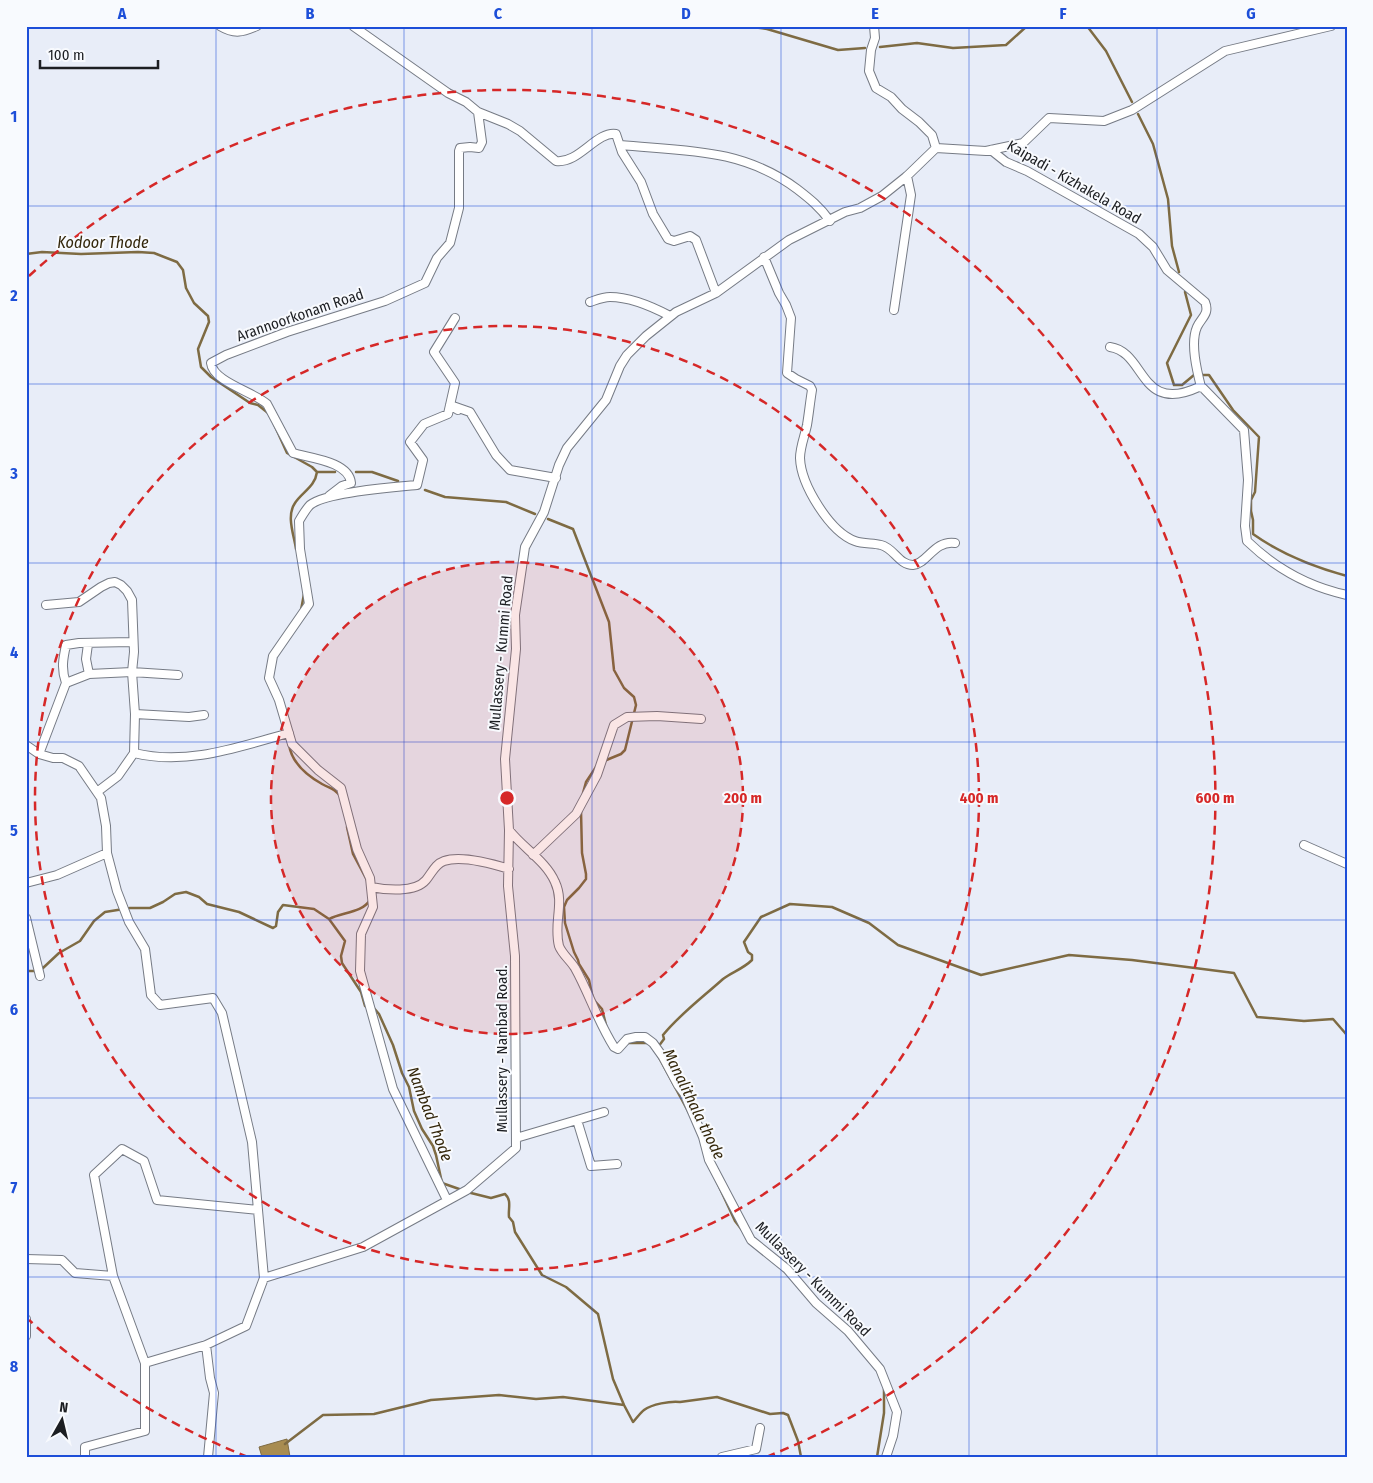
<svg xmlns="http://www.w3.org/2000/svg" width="1373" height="1483" viewBox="0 0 1373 1483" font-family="'Fira Sans Condensed',sans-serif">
<rect width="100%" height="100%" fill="#e8edf8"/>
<path fill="#a88c51" stroke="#7e6b43" d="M287,1439L290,1457H262L259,1447Z"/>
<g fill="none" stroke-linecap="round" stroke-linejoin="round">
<path stroke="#7e6b43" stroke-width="2.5" d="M745,26L767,29L838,50L865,48
M1087,26L1106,51L1132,102
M880,47L917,43L953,48L1006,45L1027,26
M1138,114L1153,144L1168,199L1172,246L1179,272
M26,254L42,252L81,254L138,252L154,253L177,262L183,270L186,288L194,303L208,316L209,322L198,349L201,367L211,377L250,403L258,405L268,413
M1185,292L1191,315L1167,363L1174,385H1182L1194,375H1209L1233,410L1259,437L1255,492L1251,500V511L1253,520V534C1281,554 1314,567 1347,576
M274,424L287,453L312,467L317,472C315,487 302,492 295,503C286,516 294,535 296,549
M317,472H335
M356,472H372L398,481
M425,490L445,497L506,502L535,514
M548,519L573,529L609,622L614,670L624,688L634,697L636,705L625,750L621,754L604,761
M301,610L304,594
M289,745C292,763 306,775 322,784C331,789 334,788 341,797
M583,793L586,782L596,767
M581,811L582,853L586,874V879L579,888L567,900L564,907L565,923L574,952L578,960L579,964L589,980L593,999L602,1009L607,1029
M347,827L353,854L368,882
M26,971H36L43,968L59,953L80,941L94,921L105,912L130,908H150L163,902L175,894L186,892L199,897L207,904L239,912L273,928L276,926L278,912L283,905L314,909L329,919
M368,1007L365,1006L361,992L342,963L341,956L345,941L329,919C342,912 362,913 370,900
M373,1007L379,1014L393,1045L402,1073L409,1087L414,1111L422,1129L433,1146L436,1155L442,1183L462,1190
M626,1043H648
M658,1047L664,1039L663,1035C680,1014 703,997 723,979C732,972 743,969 752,960V955L748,952L744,942L761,917L790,904L832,907L869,923L898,945L981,975L1069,955L1132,960L1234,973L1257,1017L1304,1021L1333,1019L1346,1034L1347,1037
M656,1052L689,1113
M717,1182L735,1221L742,1230
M467,1192L491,1198L505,1194C512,1200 508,1209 509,1217L513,1222L515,1232L542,1275L566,1287L598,1314L613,1379L624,1405L633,1422C637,1418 640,1413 644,1410C652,1404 670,1401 680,1402L717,1397L770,1414L783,1413L788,1415L798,1441L801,1457
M285,1444L323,1415L374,1414L431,1400L499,1395L536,1399L563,1397L624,1405
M877,1457L884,1413V1389"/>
<g stroke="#767b85" stroke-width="10">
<path id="minor" d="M220,26C235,35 243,32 257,26
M353,26L448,93L466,102L478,112L508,124L520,131L556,161C579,164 596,131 616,134L622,152L641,182L653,214L668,239L674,241L690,236L696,240L716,293
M874,26L875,38L871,50L869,71L876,88L891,97L902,109L919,122L932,135L936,148
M620,145C685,151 742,148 797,189C810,199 820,207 830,221
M991,150L1006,162L1027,171L1139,234L1153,247L1167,270L1205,302C1210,314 1201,318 1197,327C1190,343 1197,371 1201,387
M764,257L779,293L786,305L791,318L787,373L796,379L810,386L812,390C810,402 809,413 807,425C805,435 800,447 800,458C801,485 830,532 855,541C863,544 873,543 881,545C894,548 899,565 913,565C927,564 934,540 955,543
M590,302C596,300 603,297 610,297C630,297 653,307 670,316
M894,310L911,195L907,176
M1110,347C1146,352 1139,415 1199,387L1203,388L1244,430L1248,480L1245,526L1247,541C1275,568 1310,587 1347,595
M458,410L450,405L470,412L496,455L510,470L556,478
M329,496L342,486L351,483C349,461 309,458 293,453L267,404C254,392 213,382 211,363L226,355L287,332L385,301L425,283L437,258L450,243L459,208V151L460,148L470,147L479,148L482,142L478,112
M46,605L79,602L101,587L109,583L115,582L121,585L127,591L132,600L134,652L132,672L135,714L134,753C187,766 238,747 289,733
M88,644L86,659L89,674
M66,683L89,674L132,672L178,675
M135,714L189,717L204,715
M26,745L39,754L53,758H63L79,766L101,798L106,826L107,853L117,891L129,922L145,949L151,995L160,1005L213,998L222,1013L252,1142L264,1278
M39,754L66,683C61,669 63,659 66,645L79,643L132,642
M97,792L118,776L134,753
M1304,845L1347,864
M533,855L576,814L597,775L614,725L627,717L657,716L701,719
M26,883L57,875L107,853
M371,887C386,890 415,893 426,880C432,873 435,864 444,861C462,855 493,864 509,869
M26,918L40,976
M577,1120L604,1112
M516,1138L577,1120L591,1166L617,1164
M447,1200L393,1089L360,971L361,934L373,907L370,878L357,849L341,788L318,770L292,744L279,700L269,678L273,656L309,604L300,549L299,521C302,516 306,509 310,505C326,492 395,487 417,485L423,460L410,442L424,424L448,414L455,383L434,352L455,318
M26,1259L62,1260L75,1273L113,1276L145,1363L206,1345L246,1326L264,1278L363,1247L467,1190L516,1148L515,956L508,886L509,830
M113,1276L94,1175L122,1149L144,1161L157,1200L258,1210
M26,1319V1336
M206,1345L210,1378L214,1393L208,1457
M85,1457V1447L145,1431V1363
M722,1457L756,1449L760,1428
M886,1457L893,1436L897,1412L880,1369L848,1331L816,1303L787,1269L751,1240L709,1160L703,1137L684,1093L678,1085L663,1057L653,1043L645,1037H636L627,1039L618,1049L614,1047C598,1022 589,993 575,968C570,960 562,954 559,946C553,923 565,903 555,882C546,861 523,848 509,830L505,759L516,649L515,615L525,547L544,512L559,465L567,448L606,400L620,366L627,355L646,336L676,312L716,293L789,240L845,212L860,208L882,196L907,176L936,148L986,151L1023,143L1049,118L1104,121L1132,110L1225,51L1331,26"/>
</g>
<use href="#minor" stroke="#fff" stroke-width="8"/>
</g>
<path fill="none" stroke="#1d4ed8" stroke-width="1" stroke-opacity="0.55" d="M216,26V1457M404,26V1457M592,26V1457M781,26V1457M969,26V1457M1157,26V1457M26,206H1347M26,384H1347M26,563H1347M26,742H1347M26,920H1347M26,1098H1347M26,1277H1347"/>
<circle cx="507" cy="798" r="236" fill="#d62828" fill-opacity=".12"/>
<g fill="none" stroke="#d62828" stroke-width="2.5" stroke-dasharray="9 6">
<circle cx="507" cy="798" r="236"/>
<circle cx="507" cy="798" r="472"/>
<path d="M248 1457A708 708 0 0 1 29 1320M29 276A708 708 0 1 1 766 1457"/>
</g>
<g text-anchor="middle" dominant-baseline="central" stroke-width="4" stroke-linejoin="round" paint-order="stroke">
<g font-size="15" fill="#1c1e22" stroke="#f8fafe">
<text transform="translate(1074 182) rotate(30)">Kaipadi - Kizhakela Road</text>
<text transform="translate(300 315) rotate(-19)">Arannoorkonam Road</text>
<text transform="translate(501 653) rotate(-85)">Mullassery - Kummi Road</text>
<text transform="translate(502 1049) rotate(-90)">Mullassery - Nambad Road.</text>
<text transform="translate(813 1279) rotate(45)">Mullassery - Kummi Road</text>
</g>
<g font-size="16" font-style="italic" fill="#34270b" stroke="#f8fafe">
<text x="103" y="242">Kodoor Thode</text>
<text transform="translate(694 1104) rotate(64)">Manalithala thode</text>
<text transform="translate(430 1114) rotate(69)">Nambad Thode</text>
</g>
</g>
<circle cx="507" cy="798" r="8" fill="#d62828" stroke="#f8fafe" stroke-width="2.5"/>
<g font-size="15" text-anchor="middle" font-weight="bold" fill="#d62828" stroke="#f8fafe" stroke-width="4" stroke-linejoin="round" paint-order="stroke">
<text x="743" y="803">200 m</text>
<text x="979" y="803">400 m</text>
<text x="1215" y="803">600 m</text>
</g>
<rect width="1373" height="1483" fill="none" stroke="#f8fafe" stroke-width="55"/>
<g transform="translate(62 1420) rotate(8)" stroke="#f8fafe" stroke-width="4" paint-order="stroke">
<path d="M0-4L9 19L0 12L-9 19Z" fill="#1c1e22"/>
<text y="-8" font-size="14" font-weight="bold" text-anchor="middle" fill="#1c1e22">N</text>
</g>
<path d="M40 60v8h118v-8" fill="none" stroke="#1c1e22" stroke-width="2.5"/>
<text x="48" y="60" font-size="15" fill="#1c1e22" stroke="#f8fafe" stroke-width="4" paint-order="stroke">100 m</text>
<rect x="28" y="28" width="1318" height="1428" fill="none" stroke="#1d4ed8" stroke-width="2"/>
<g font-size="16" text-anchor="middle" font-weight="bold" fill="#1d4ed8">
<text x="122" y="19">A</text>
<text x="310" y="19">B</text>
<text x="498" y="19">C</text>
<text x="686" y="19">D</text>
<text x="875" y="19">E</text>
<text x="1063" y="19">F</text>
<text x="1251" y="19">G</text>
<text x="14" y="122">1</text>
<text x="14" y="301">2</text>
<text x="14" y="479">3</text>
<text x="14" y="658">4</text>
<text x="14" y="836">5</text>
<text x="14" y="1015">6</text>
<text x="14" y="1193">7</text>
<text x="14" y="1372">8</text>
</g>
</svg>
